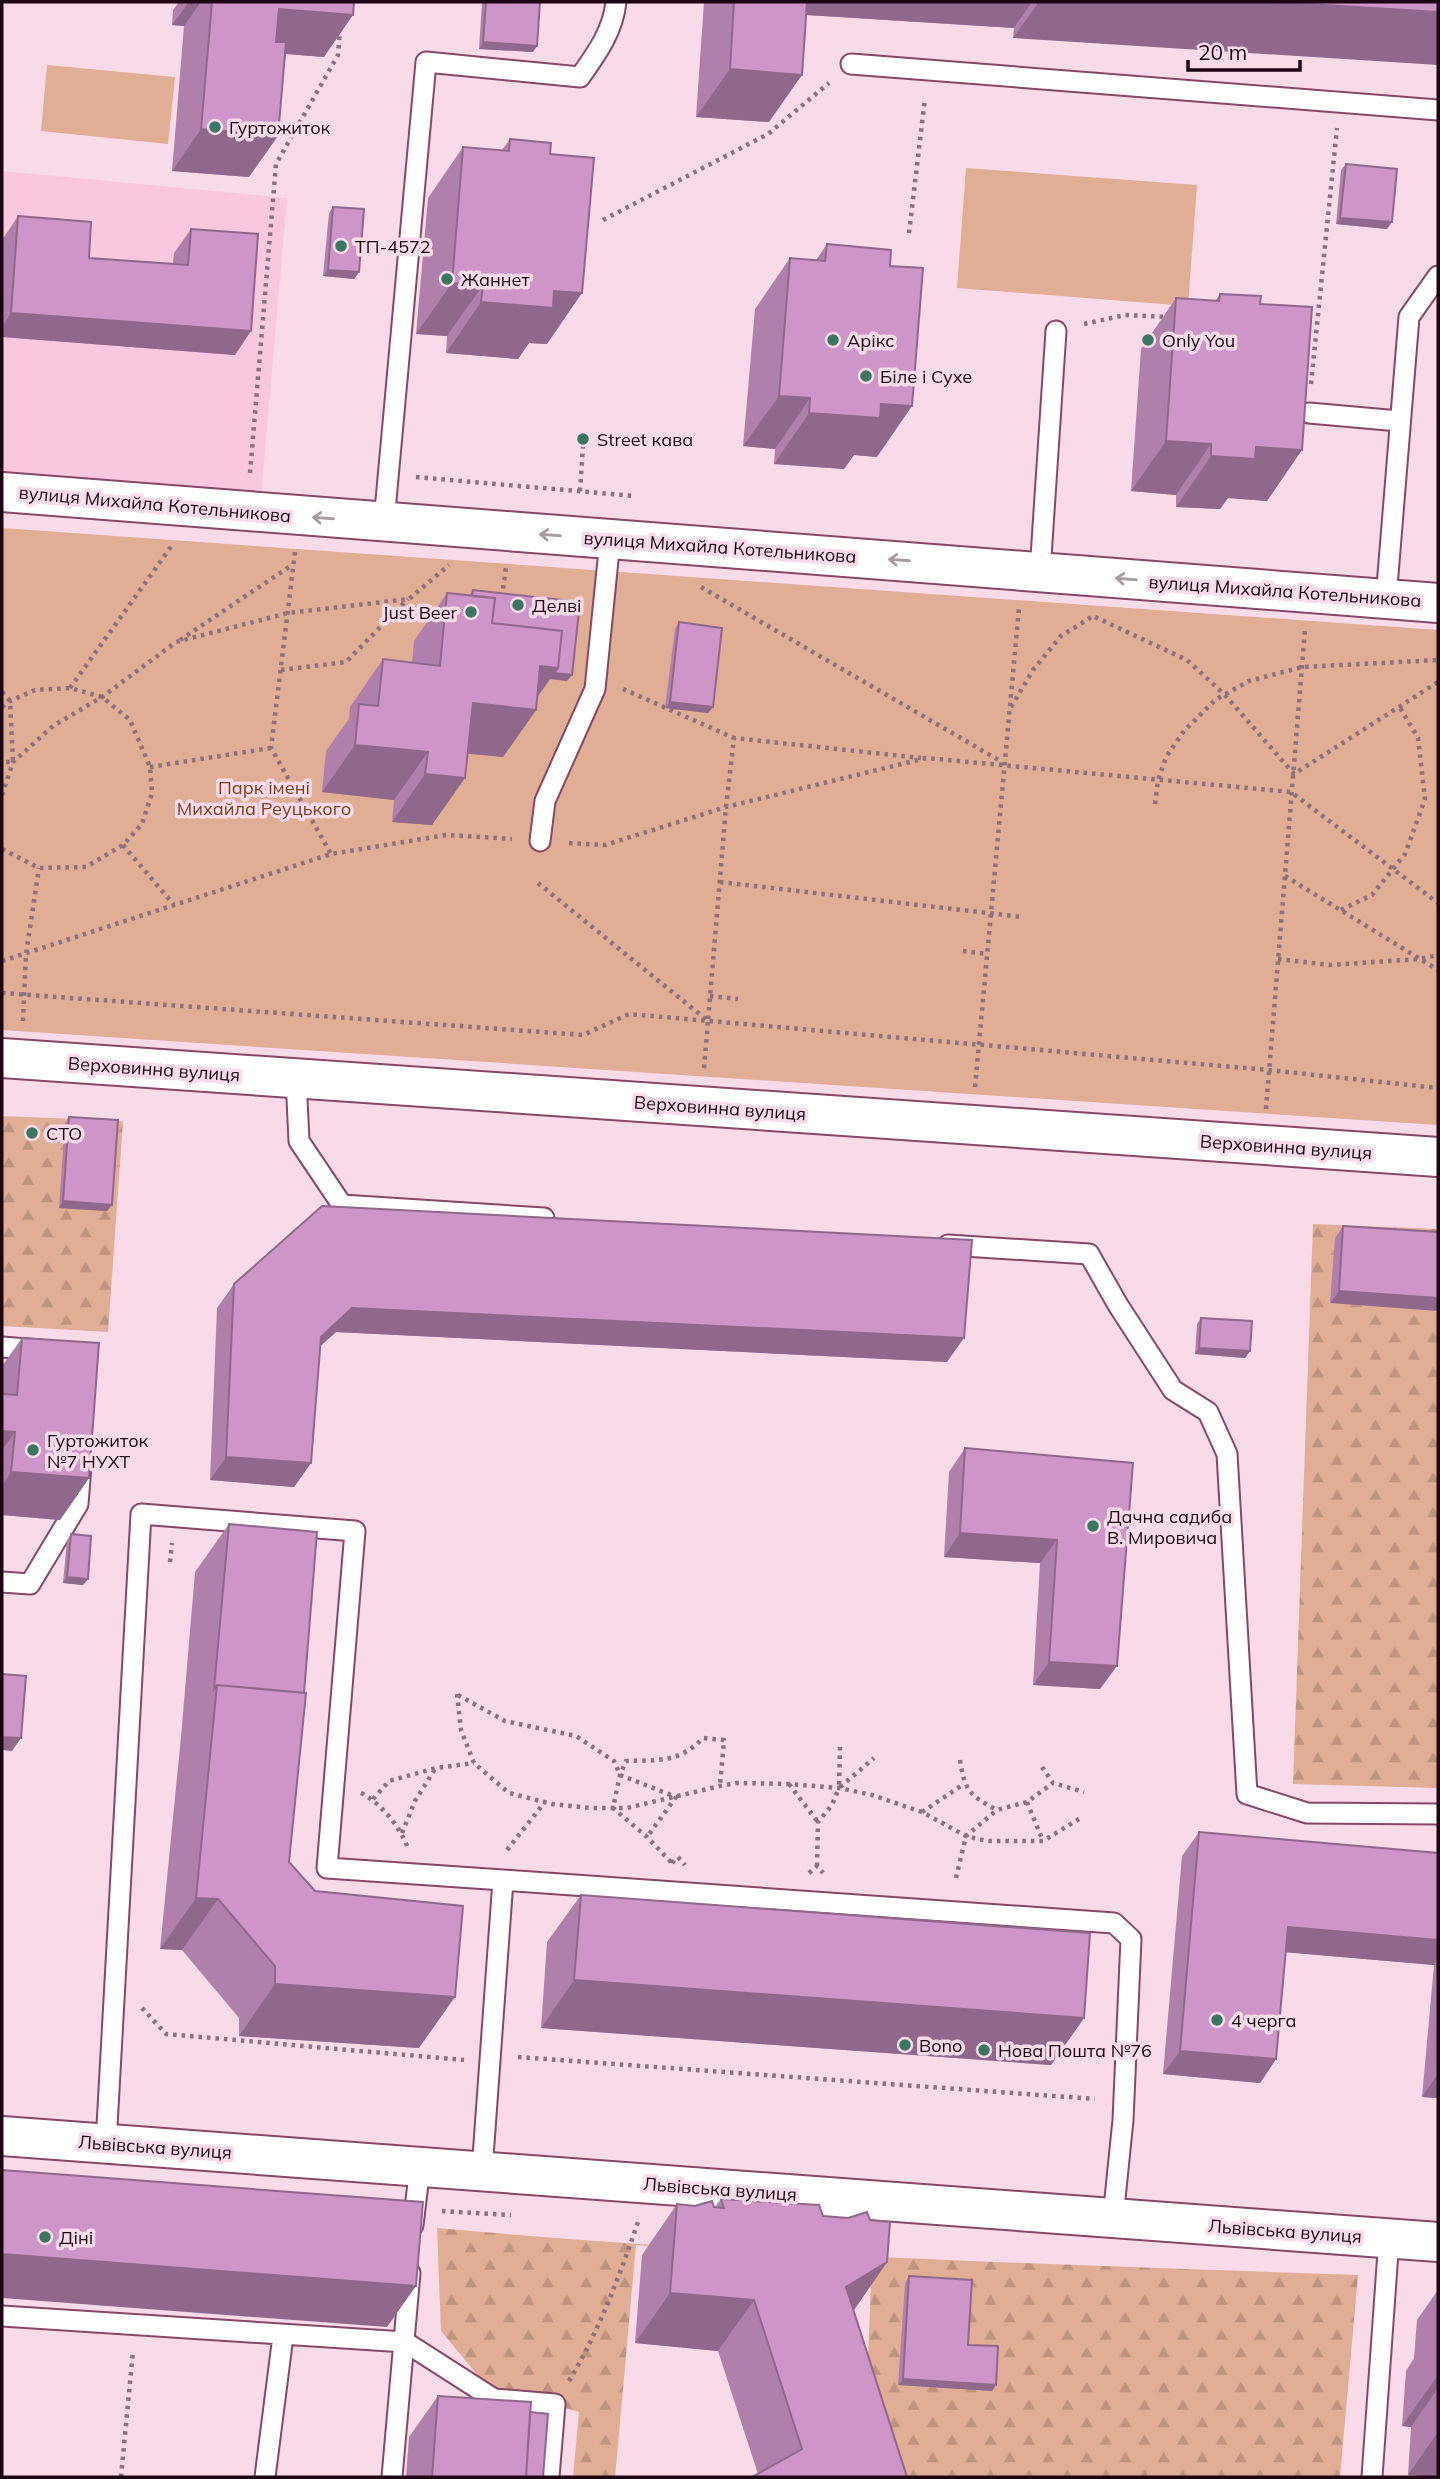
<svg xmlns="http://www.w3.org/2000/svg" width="1440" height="2479" viewBox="0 0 1440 2479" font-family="Mulish,sans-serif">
<defs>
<pattern id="forest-firs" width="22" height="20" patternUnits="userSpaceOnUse" patternTransform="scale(1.75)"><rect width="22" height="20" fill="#dfae94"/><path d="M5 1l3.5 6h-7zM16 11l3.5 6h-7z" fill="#bf947f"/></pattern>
</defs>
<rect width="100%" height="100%" fill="#f9dae8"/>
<path fill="#f9c7de" d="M2,171L287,198L261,496L2,476Z"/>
<path fill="#dfae94" d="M47,65L175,77L168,144L41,131Z
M966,168L1197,185L1188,306L957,288Z
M2,528L1438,630V1125L2,1030Z"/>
<path fill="url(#forest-firs)" d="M2,1116L123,1121L108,1332L2,1326Z
M1313,1224L1438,1229V1788L1293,1784Z
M437,2228C743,2256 1051,2264 1358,2275L1340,2477H888L865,2428L872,2262L636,2245L615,2477H573L579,2412L485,2384L441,2331Z"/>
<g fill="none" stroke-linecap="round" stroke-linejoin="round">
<g stroke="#874768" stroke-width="23">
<path id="lane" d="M851,64L1438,110
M1309,413L1399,421
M384,522L426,62L580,77C597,53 613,31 616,2
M1040,572L1056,331
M1386,599L1409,317L1438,276
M540,841L545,801L595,689L610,540
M296,1078L299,1141L342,1205L544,1218
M948,1245L1089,1254L1118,1305L1173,1390L1208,1412L1227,1454L1247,1794L1307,1813L1438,1814
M2,1347L40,1350
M2,1582L30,1584L78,1504L81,1466
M503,1880L1114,1923L1131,1939L1123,2120L1113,2218
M106,2144L141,1514L355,1531L327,1868L503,1880L482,2171
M413,2225L420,2167
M2,2316L405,2342L494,2399L555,2404L549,2477
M265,2477L283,2336
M392,2477L410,2273
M1372,2477L1389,2238"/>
</g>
<g stroke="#874768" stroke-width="42">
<path id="street" d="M2,492L1438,603
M2,1058L1438,1157
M2,2136L1438,2242"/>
</g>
<path stroke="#8d717f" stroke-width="4.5" stroke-dasharray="3.5 5" stroke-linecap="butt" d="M603,220L768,134L829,83
M909,233L925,98
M1084,324L1125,315L1168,317
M1311,384L1337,128
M250,473L276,164L338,55L340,30
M416,477L634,496
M580,491L583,446
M295,552L271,748L331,854
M701,587L1002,762
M502,597L506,567
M1095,617L1187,660L1225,695L1294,774L1438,682
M180,640L292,565
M281,670L346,662L408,599
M70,688L173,544
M623,689L734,738
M2,692L10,701L13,762H2
M2,707L10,701L35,690L70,688L102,697L130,720L150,767L152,793L142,824L123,845L86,867L39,868L2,849
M1011,707L1033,670L1061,636L1093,616
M150,767L271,748
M2,795L13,762L53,726L102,697L176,642L288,613L409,599L449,565
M1155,804L1158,780L1166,757L1184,731L1215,700L1249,681L1302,667L1438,660
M569,843L605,845L726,807L926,758L1291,792L1438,903
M123,845L174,905
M1285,876L1438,970
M720,882L1022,917
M538,883L708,1021L726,807L734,738L921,758
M1341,910L1372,895L1405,854L1425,799L1418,738L1399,706
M963,951L987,954
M1278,959L1330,965L1419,959L1438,955
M2,961L331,854L446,835L512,839
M2,993L583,1035L629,1014L1268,1070L1438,1088
M710,996L738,999
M23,1021L26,954L39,868
M704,1068L708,1021
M975,1087L1019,608
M1266,1109L1305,629
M170,1562L172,1543
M457,1694L461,1730L474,1763L509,1793L552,1804L590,1808H627L720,1786L737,1783L789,1784L839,1788L872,1795L922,1812L966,1836L987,1841H1043L1079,1819
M458,1695L505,1721L576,1736L614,1761L620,1775L676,1797L647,1837
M840,1747L839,1788L874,1758
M960,1760C965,1791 969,1795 997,1810L1027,1802L1053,1783
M1042,1767L1053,1783L1084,1792
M789,1784L818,1822
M361,1793C381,1803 399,1826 407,1846
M373,1799L389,1781L436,1768L474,1763
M1027,1802L1043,1841
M922,1812L964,1784
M402,1833L415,1801L435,1769
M507,1850L545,1802
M671,1862L647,1837L613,1808L620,1775L626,1761C658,1760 679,1763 703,1738L724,1740L720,1786
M672,1863L678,1857L685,1865
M817,1866L818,1822L832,1805L839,1788
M809,1873L817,1866L823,1873
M956,1878L966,1836L997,1810
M142,2008L166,2034L464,2060
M518,2057L1095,2099
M442,2211L511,2215
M569,2381C599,2331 619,2277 638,2222
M121,2477L133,2351"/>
<use href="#lane" stroke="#fff" stroke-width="19"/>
<use href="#street" stroke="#fff" stroke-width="38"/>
</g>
<path fill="#b080ac" d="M179,2H354L324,57L285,54L249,177L172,171L184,26L172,25L173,10Z
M482,2H540L533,52L479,49Z
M704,2H1438L1013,38L1014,28L806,15L769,122L696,117Z
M510,139L547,344L529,343L518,359L446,353L447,336L416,334L428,198L463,147L502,150Z
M1346,164L1387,229L1336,224L1341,170Z
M333,207L359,272L354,279L323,276L329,213Z
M18,216L89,258L173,263L174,253L191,229L235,355L2,337V240Z
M827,244L877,457L854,455L844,469L774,464L775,449L743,446L755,309L790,258L816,260Z
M1220,294L1260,304L1267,501L1228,498L1220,509L1176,507V495L1131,491L1141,349L1176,298L1215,301Z
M473,590L567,681L550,679L537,697L536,710L503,757L468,753L432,825L392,822L394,800L322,792L326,751L349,719L350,707L383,659L412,663L414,641L447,593L469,596Z
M679,622L713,707L708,713L665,708L675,629Z
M69,1117L112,1205L107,1211L59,1208L65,1123Z
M1343,1226L1438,1232L1330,1303L1335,1238Z
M234,1284L947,1362L336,1332L320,1346L311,1463L294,1487L210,1480L217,1308Z
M1201,1318L1250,1351L1245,1358L1195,1354L1197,1324Z
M22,1338L89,1478L60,1520L2,1515V1366Z
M965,1448L1133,1463L1100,1689L1033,1685L1040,1563L944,1557L949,1472Z
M229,1524L289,1862L419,2048L239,2036V2018L182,1950L160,1949L181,1737L195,1572Z
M71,1534L88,1579L83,1585L63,1583L67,1540Z
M1199,1832L1438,1853V2098L1422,2097L1434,1965L1285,1952L1276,2059L1260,2083L1163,2074L1182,1856Z
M581,1895L1084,2018L1051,2065L541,2028L547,1942Z
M721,2199L823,2216L887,2262L853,2311L907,2477L758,2474L718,2351L635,2343L642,2255L677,2204L715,2207Z
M909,2276L968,2345L992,2391L898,2385L905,2283Z
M1438,2290V2477L1408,2475L1411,2427L1402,2426L1406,2371L1414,2358L1417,2320Z
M438,2396L530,2412L543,2477H406L409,2437Z"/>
<path fill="#90688c" d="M189,2H201L184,26L172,25Z
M784,2H1032L1014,28L776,13Z
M1039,2H1276L1438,12V65L1013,38Z
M279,9L353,15L324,57L250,51Z
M483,42L537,46L533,52L479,49Z
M730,69L802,75L769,122L696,117Z
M201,129L278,136L249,177L172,171Z
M1340,218L1392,222L1387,229L1336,224Z
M328,270L359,272L354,279L323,276Z
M452,283L483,285L447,336L416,334Z
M554,291L582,293L547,344L529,343L518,359L446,353L481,302Z
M11,313L251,331L235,355L2,337V327Z
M779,396L810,398L775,449L743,446Z
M881,404L912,406L877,457L854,455L844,469L774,464L809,413Z
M1166,441L1211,444L1176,495L1131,491Z
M1256,447L1302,450L1267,501L1228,498L1220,509L1176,507L1211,456Z
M540,666L558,668L572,675L567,681L550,679L529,709L536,710L503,757L440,751L460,670Z
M670,702L713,707L708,713L665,708Z
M355,745L428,752L394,800L322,792Z
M425,774L465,778L432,825L392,822Z
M63,1201L112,1205L107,1211L59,1208Z
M1339,1291L1438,1298V1311L1330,1303Z
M352,1308L964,1338L947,1362L336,1332L304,1361L321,1337Z
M1199,1348L1250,1351L1245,1358L1195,1354Z
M2,1431L15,1432L2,1450Z
M226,1457L311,1463L294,1487L210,1480Z
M11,1472L89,1478L60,1520L2,1515V1486Z
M960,1533L1057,1540L1040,1563L944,1557Z
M67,1577L88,1579L83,1585L63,1583Z
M1049,1662L1117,1666L1100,1689L1033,1685Z
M2,1737L21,1738L12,1751L2,1750Z
M196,1898L218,1899L182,1950L160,1949Z
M1288,1927L1438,1940V1958L1434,1965L1271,1951Z
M574,1980L1084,2018L1051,2065L541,2028Z
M275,1984L455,1997L419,2048L239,2036Z
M1180,2051L1276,2059L1260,2083L1163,2074Z
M1438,2074V2098L1422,2097Z
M2,2254L416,2286L387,2327L2,2298Z
M887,2262L852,2313L846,2287Z
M670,2293L754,2300L718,2351L635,2343Z
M1438,2375V2388L1411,2427L1402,2426Z
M903,2379L996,2385L992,2391L898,2385Z
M1438,2432V2477L1408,2475Z"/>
<path fill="#cd95c8" stroke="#90688c" stroke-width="2" d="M212,2H354L353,15L279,9L276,42H286L278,136L201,129Z
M486,2H540L537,46L483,42Z
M734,2H807L802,75L730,69Z
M1276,2H1438V12Z
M510,139L551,143L550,154L594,158L582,293L554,291L553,308L481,302L483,285L452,283L463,147L509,151Z
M1346,164L1397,169L1392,222L1340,218Z
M333,207L364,209L359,272L328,270Z
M18,216L91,222L89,258L188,265L191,229L258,234L251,331L11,313Z
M827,244L891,250L890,266L923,268L912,406L881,404L880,418L809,413L810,398L779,396L790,258L825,261Z
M1220,294L1261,296L1260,304L1312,307L1302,450L1256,447L1255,459L1211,456V444L1166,441L1176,298L1219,301Z
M473,590L580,602L572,675L554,673L558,668L562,631L492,623L495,598L472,596Z
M447,593L495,598L492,623L562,631L558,668L540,666L536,710L473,703L465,778L425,774L428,752L355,745L359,704L378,706L383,659L440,666Z
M679,622L722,628L713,707L670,702Z
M69,1117L118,1120L112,1205L63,1201Z
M322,1206L972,1240L964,1338L352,1308L321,1337L311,1463L226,1457L234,1284Z
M1343,1226L1438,1232V1298L1339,1291Z
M1201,1318L1252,1321L1250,1351L1199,1348Z
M22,1338L99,1343L89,1478L11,1472L15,1432L2,1431V1394L17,1395Z
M965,1448L1133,1463L1117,1666L1049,1662L1057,1540L960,1533Z
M229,1524L317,1532L304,1693L217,1685L214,1689Z
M71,1534L91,1536L88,1579L67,1577Z
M2,1674L26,1676L21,1738L2,1737Z
M217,1685L306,1693L289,1862L315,1891L463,1906L455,1997L275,1984V1966L218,1899L196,1898Z
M1199,1832L1438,1853V1940L1288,1927L1276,2059L1180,2051Z
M581,1895L1090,1933L1084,2018L574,1980Z
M2,2170L423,2202L416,2286L2,2254Z
M721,2199L819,2205L823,2216L848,2218L867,2212L870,2220L890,2222L887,2262L846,2287L907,2477H752L802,2449L754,2300L670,2293L677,2204L695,2206L712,2201L714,2207L724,2208Z
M909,2276L972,2280L968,2345L998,2346L996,2385L903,2379Z
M438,2396L531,2402L526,2477H432Z
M530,2412L548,2414L543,2477H526Z"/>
<defs><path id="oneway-shaft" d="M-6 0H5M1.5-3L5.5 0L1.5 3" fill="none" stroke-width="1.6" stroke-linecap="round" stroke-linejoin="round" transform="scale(1.75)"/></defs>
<g stroke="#a59ba1">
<use href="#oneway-shaft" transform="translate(323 518) rotate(-176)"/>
<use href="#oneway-shaft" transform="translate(550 535) rotate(-176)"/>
<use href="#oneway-shaft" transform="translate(899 560) rotate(-176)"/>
<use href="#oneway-shaft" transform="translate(1126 579) rotate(-175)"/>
</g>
<g fill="#3a7762" stroke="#f9dae8" stroke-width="2.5">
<circle cx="215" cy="127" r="7"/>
<circle cx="341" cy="246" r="7"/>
<circle cx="447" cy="279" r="7"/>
<circle cx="833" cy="340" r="7"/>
<circle cx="1148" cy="340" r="7"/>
<circle cx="866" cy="376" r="7"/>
<circle cx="583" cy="439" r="7"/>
<circle cx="518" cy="605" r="7"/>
<circle cx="471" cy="612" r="7"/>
<circle cx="32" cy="1133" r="7"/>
<circle cx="33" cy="1450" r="7"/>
<circle cx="1093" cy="1526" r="7"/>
<circle cx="1217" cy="2020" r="7"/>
<circle cx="905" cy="2045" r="7"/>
<circle cx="984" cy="2050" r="7"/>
<circle cx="45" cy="2237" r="7"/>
</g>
<g text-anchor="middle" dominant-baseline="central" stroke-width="7" stroke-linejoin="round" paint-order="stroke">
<g font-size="18" fill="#1e0513" stroke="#f9dae8" text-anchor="start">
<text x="229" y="127">Гуртожиток</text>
<text x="355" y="246">ТП-4572</text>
<text x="461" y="279">Жаннет</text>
<text x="847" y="340">Арікс</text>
<text x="1162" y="340">Only You</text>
<text x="880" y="376">Біле і Сухе</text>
<text x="597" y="439">Street кава</text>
<text x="532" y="605">Делві</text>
<text x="457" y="612" text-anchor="end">Just Beer</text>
<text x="46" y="1133">СТО</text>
<text x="47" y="1440">Гуртожиток<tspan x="47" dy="21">№7 НУХТ</tspan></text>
<text x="1107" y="1516">Дачна садиба<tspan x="1107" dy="21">В. Мировича</tspan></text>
<text x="1231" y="2020">4 черга</text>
<text x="919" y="2045">Bono</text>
<text x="998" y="2050">Нова Пошта №76</text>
<text x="59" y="2237">Діні</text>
</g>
<g font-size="18" fill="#1e0513" stroke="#f9dae8">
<text transform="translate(155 504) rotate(5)">вулиця Михайла Котельникова</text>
<text transform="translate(720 547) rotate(4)">вулиця Михайла Котельникова</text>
<text transform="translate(1285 591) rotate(4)">вулиця Михайла Котельникова</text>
<text transform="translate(154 1069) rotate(4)">Верховинна вулиця</text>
<text transform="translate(720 1108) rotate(4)">Верховинна вулиця</text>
<text transform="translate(1286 1147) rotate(4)">Верховинна вулиця</text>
<text transform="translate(155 2147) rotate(4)">Львівська вулиця</text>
<text transform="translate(720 2189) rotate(4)">Львівська вулиця</text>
<text transform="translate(1285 2231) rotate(4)">Львівська вулиця</text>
</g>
<g font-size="18" fill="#7b3f1b" stroke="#f9dae8">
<text x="264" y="787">Парк імені<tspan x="264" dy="21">Михайла Реуцького</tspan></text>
</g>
</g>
<rect width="1440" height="2479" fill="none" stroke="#1e0513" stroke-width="7"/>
<path d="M1188 60v10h112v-10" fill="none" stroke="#1e0513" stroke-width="3.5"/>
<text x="1198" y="60" font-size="21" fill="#1e0513" stroke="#f9dae8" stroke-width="5" paint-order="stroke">20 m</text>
</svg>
